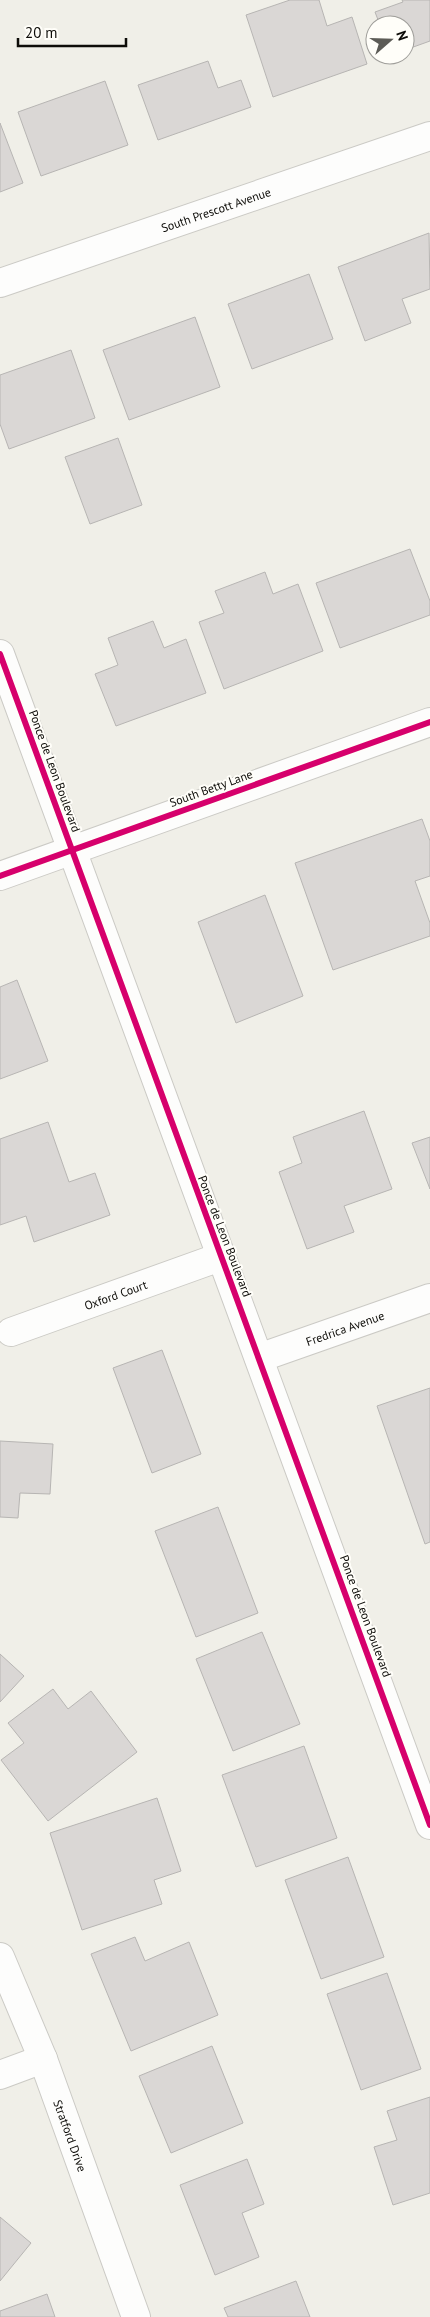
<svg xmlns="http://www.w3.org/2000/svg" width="430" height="2317" viewBox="0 0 430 2317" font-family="'PT Sans',sans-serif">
<rect width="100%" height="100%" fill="#f0efe8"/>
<path fill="#dad7d5" stroke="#b7b5b3" d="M290,0H319L327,26L352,17L367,64L273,97L246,15Z
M402,0H430V41L405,50V25H380L375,12L403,2Z
M208,61L218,88L241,80L251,107L158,140L138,85Z
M105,81L128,145L41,176L18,112Z
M0,123L23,183L0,192Z
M429,233L430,289L402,299L411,323L365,341L338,267Z
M309,274L333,339L252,369L228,304Z
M195,317L220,387L129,420L103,350Z
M71,350L95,418L9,449L0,424V375Z
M118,438L142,505L90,524L65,457Z
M410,549L430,601V615L340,648L316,583Z
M265,572L273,594L298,584L323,651L224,689L199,622L224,613L215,591Z
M153,621L164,648L186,639L206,693L116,726L95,674L118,665L108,638Z
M422,819L430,841V876L415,881L430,923V936L333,970L295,863Z
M265,895L303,996L236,1023L198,922Z
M17,980L48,1061L0,1079V987Z
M364,1111L392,1189L344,1206L354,1232L307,1249L279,1172L302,1163L293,1137Z
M48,1122L69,1182L95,1173L110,1215L34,1242L26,1216L0,1225V1139Z
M430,1137V1189L412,1143Z
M162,1350L201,1454L152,1473L113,1368Z
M430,1388V1542L425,1544L377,1406Z
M0,1441L53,1444L50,1494L20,1493L18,1518L0,1517Z
M218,1507L258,1613L196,1637L155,1531Z
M262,1632L300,1724L233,1751L196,1659Z
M0,1654L24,1676L0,1702Z
M53,1689L68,1709L91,1691L137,1752L48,1821L1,1760L24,1743L8,1723Z
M304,1746L337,1838L256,1867L222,1775Z
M157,1798L181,1871L154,1880L162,1904L82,1930L50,1833Z
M348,1857L384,1957L321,1979L285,1880Z
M135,1937L145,1961L189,1942L218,2015L131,2051L91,1954Z
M387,1973L421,2069L361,2090L327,1994Z
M212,2046L243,2123L171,2153L139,2076Z
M430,2097V2193L393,2205L374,2147L397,2140L387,2111Z
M247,2159L264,2204L242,2213L259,2257L215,2275L180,2185Z
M0,2217L31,2243L0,2281Z
M296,2281L310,2317H228L224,2308Z
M47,2294L55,2317H0V2311Z"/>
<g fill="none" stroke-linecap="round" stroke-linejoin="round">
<g stroke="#cbcac5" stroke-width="30">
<g id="minor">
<path id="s1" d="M0,283L430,136"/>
<path d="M0,654L430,1825"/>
<path d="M0,876L430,722"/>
<path id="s2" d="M11,1332L220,1257"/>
<path id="s3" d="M259,1358L430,1298"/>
<path id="s4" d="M0,1957L43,2059L136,2317"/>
<path d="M0,2075L43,2059"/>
</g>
</g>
<use href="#minor" stroke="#fdfdfc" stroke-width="28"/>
<g stroke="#fffef9" stroke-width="9">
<path id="cycleway" d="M0,654L430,1825
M0,876L430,722"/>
</g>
<use href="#cycleway" stroke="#d6006c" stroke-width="6"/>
</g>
<g text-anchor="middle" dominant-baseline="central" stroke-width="4" stroke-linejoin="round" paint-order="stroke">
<g font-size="12" fill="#0d0c08" stroke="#fffef9">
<text stroke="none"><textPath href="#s1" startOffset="228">South Prescott Avenue</textPath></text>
<text transform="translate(55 771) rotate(70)">Ponce de Leon Boulevard</text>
<text transform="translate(211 788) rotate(-20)">South Betty Lane</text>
<text transform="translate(225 1236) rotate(69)">Ponce de Leon Boulevard</text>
<text stroke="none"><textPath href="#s2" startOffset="111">Oxford Court</textPath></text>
<text stroke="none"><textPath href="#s3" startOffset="91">Fredrica Avenue</textPath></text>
<text transform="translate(366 1616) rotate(70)">Ponce de Leon Boulevard</text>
<text stroke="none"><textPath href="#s4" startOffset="192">Stratford Drive</textPath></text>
</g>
</g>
<g transform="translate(390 40) rotate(70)"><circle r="24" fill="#fffef9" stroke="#9e9d99"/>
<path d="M0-4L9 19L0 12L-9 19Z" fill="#5c5b56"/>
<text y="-8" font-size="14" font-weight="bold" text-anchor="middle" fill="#0d0c08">N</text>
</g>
<path d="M18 38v8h108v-8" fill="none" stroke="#0d0c08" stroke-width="2.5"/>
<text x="25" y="38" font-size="15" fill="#0d0c08" stroke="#fffef9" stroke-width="4" paint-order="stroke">20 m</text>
</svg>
